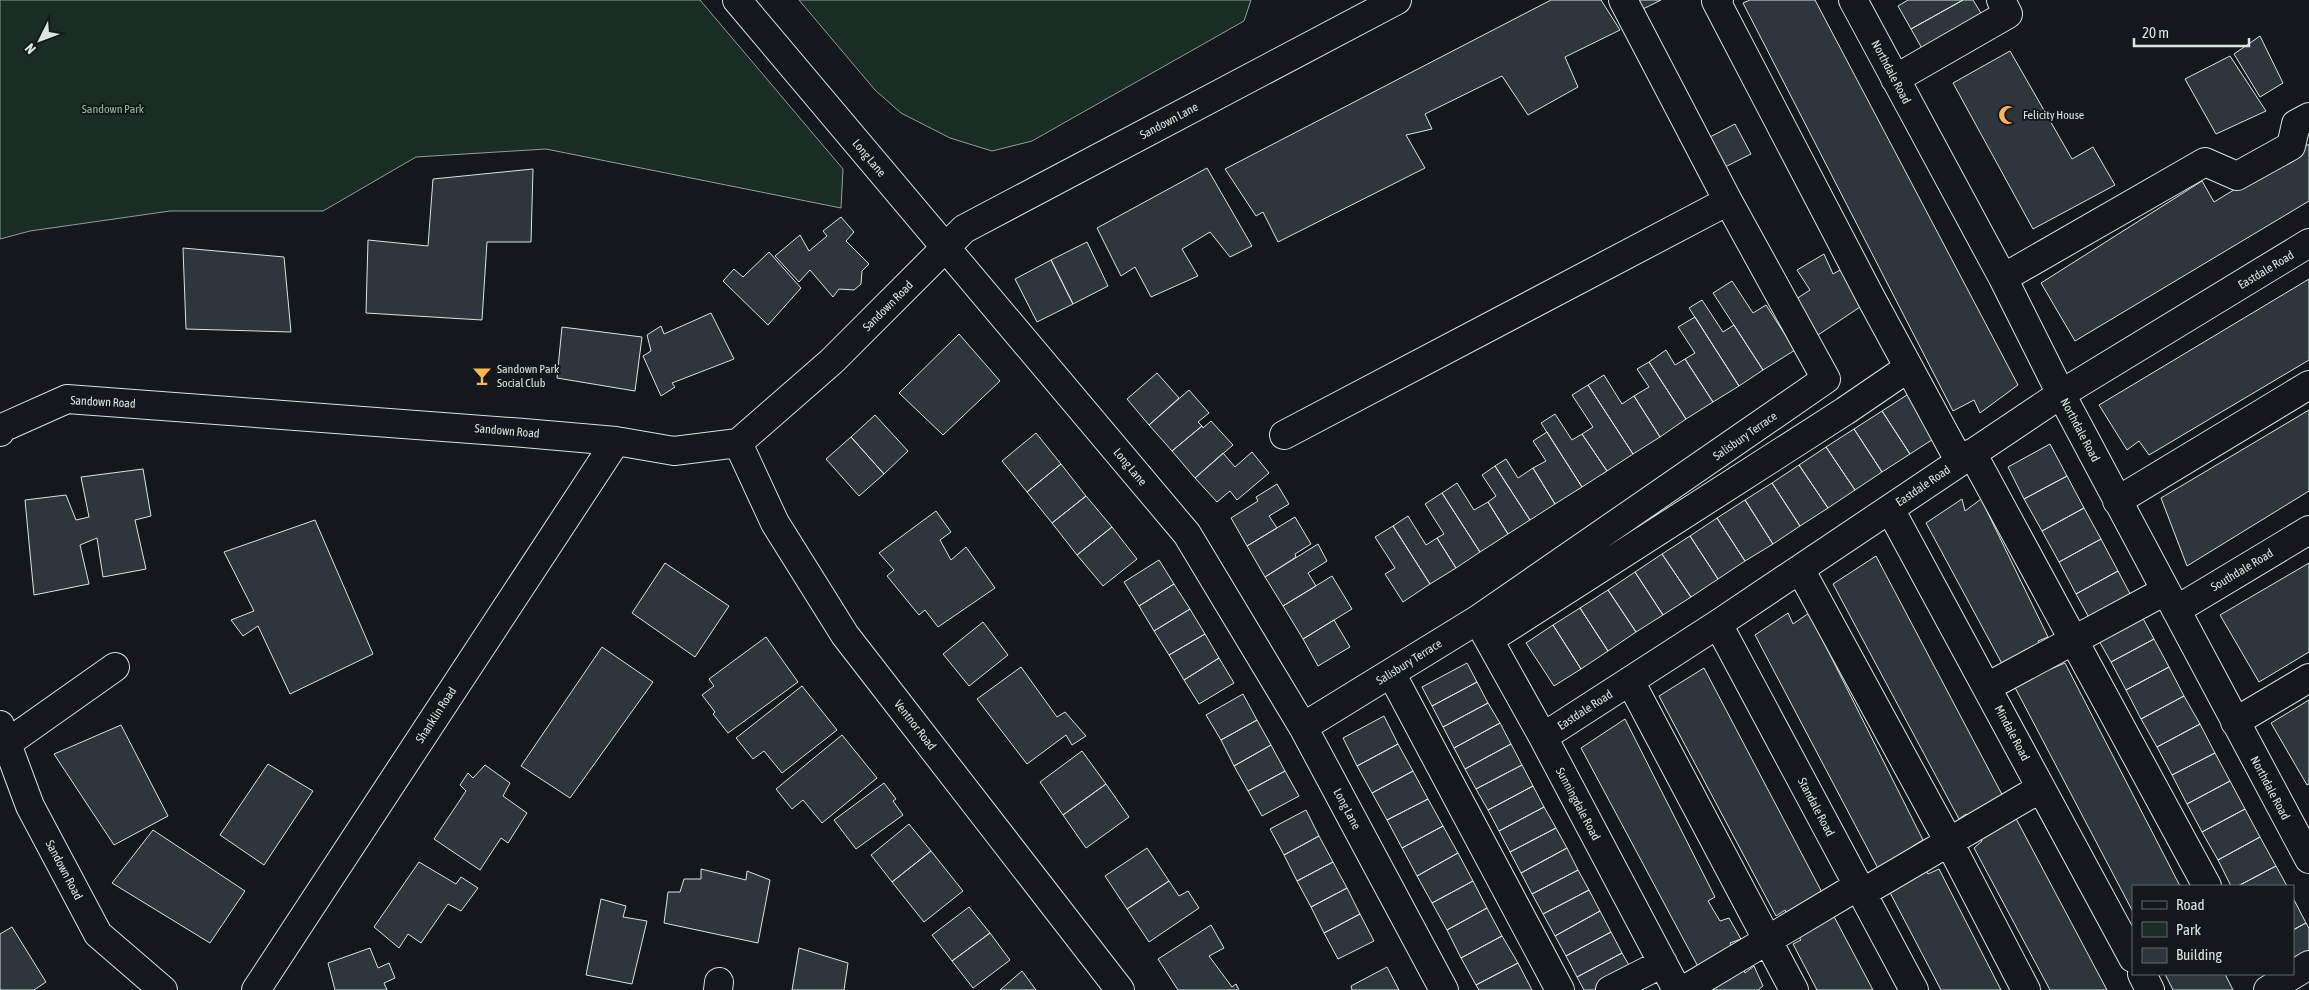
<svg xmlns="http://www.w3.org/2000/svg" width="2309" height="990" viewBox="0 0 2309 990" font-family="'Asap Condensed',sans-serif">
<rect width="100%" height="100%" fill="#14181c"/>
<path fill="#1a2d24" stroke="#939e99" d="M0,0H700L843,169L841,208L546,149L416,157L323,211H170L30,231L0,239Z
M799,0H1251L1244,21L1032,141L992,151L950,138L901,113L875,90Z"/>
<path fill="#2c363c" stroke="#d8e6dc" d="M1551,0H1601L1620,30L1565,57L1578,87L1528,115L1502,76L1425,114L1432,129L1406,135L1425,168L1278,242L1263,212L1256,216L1225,169Z
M1636,0H1661L1641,10Z
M1750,0H1815L2018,385L1980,413L1974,400L1953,411L1743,3Z
M1908,0H1963L1911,29L1898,6Z
M1963,0H1973L1984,18L1924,52L1911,29Z
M2260,36L2283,83L2260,97L2234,54Z
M2010,51L2072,159L2093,147L2115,185L2033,229L1953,83Z
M2230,56L2266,111L2216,134L2185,79Z
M1735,124L1751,154L1723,168L1708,138Z
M2309,144V201L2075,341L2041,283L2202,181L2214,202Z
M1207,168L1252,246L1230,257L1210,232L1182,249L1198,276L1151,297L1135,267L1121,276L1097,228Z
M533,169L531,242H487L482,320L366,313L368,240L428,246L433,179Z
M841,217L854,232L846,241L869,264L862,271L861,284L854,290L839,289L833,297L810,270L799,282L775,256L800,235L809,251L827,236L823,231Z
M1087,242L1108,286L1073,304L1051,260Z
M183,248L284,257L291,332L186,329Z
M769,252L801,288L768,325L723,281L734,269L743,277Z
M1824,254L1833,274L1847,266L1866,303L1812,339L1793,301L1810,290L1797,270Z
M1051,260L1073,304L1037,322L1015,279Z
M2309,279V360L2149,455L2139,441L2127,450L2099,405Z
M1732,281L1753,313L1766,305L1795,350L1763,370L1713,293Z
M1702,300L1723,332L1734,325L1763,370L1739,386L1689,308Z
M711,313L734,359L672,383L675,387L661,396L643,356L651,351L647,335L661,326L664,334Z
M1695,317L1739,386L1713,402L1685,359L1695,353L1678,327Z
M562,327L642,337L635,391L557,378Z
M959,334L1000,381L943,435L899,393Z
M1666,350L1675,365L1685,359L1713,402L1686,419L1649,362Z
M1649,362L1686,419L1660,437L1634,396L1649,387L1637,369Z
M1157,373L1179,398L1149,425L1127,399Z
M1604,375L1622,404L1634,396L1660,437L1633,454L1588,385Z
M1588,385L1633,454L1607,471L1582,434L1593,427L1572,395Z
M1189,390L1209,413L1198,422L1202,426L1172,451L1149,425Z
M1910,393L1938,436L1910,454L1882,411Z
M2309,410V491L2187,566L2161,498Z
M1882,411L1910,454L1882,472L1854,429Z
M1555,414L1572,440L1582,434L1607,471L1582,487L1541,423Z
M875,415L908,451L884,474L851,437Z
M1211,421L1233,445L1195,478L1172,451L1202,426L1203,428Z
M1854,429L1882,472L1855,490L1826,447Z
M1547,432L1582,487L1555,504L1533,468L1546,461L1533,441Z
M1036,433L1061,464L1027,492L1002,461Z
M851,437L884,474L859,496L826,459Z
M2050,444L2067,476L2024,499L2008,467Z
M1826,447L1855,490L1828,508L1799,465Z
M1252,452L1269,473L1237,500L1230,491L1217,502L1195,478L1223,453L1235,467Z
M1506,459L1518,478L1533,468L1555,504L1530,520L1495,466Z
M1061,464L1086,496L1052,523L1027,492Z
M1799,465L1828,508L1800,526L1772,483Z
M1495,466L1530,520L1508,534L1488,502L1496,496L1482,475Z
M143,469L151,516L135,520L146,569L103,577L97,538L80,545L89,584L34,595L25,500L66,495L76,520L89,517L81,477Z
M2067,476L2084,508L2042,531L2024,499Z
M1457,483L1474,510L1488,502L1508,534L1480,552L1442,493Z
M1772,483L1800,526L1773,544L1745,500Z
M1277,484L1289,504L1269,516L1277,528L1247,546L1231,518L1258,501L1256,497Z
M1442,493L1480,552L1456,568L1437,538L1444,534L1425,504Z
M1086,496L1112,527L1077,555L1052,523Z
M1962,499L1965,511L1981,499L2048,637L2038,641L2044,653L2007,673L1926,523Z
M1745,500L1773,544L1745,561L1717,518Z
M2084,508L2101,539L2059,562L2042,531Z
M936,511L951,532L940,540L951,560L966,547L995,588L938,627L925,610L919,615L887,576L894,570L879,553Z
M1408,516L1426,545L1437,538L1456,568L1430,584L1393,526Z
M1295,517L1311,544L1295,554L1296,557L1265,577L1247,546Z
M1717,518L1745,561L1718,579L1690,536Z
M315,520L373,654L290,694L258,626L243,636L231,620L254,611L224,552Z
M1393,526L1430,584L1403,602L1385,574L1395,568L1375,537Z
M1112,527L1137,559L1103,586L1077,555Z
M1690,536L1718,579L1691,597L1662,554Z
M2101,539L2118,571L2076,594L2059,562Z
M1318,544L1327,561L1308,573L1316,586L1283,606L1265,577Z
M1662,554L1691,597L1663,615L1635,572Z
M1876,556L2007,804L1974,823L1966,814L1959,819L1833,584Z
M1159,560L1174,584L1139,606L1124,582Z
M665,563L729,606L695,657L632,613Z
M2309,563V652L2259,682L2220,615Z
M2118,571L2135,603L2093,625L2076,594Z
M1635,572L1663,615L1636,632L1608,590Z
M1332,576L1352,609L1303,639L1283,606Z
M1174,584L1190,609L1154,631L1139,606Z
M1608,590L1636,632L1608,651L1580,608Z
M1580,608L1608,651L1581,669L1553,625Z
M1190,609L1205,634L1169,655L1154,631Z
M2139,611L2154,639L2111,662L2095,634Z
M1788,613L1793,624L1809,613L1923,840L1913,846L1918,856L1882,876L1755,635Z
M1334,620L1350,647L1318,666L1303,639Z
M983,622L1008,655L969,686L943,654Z
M1553,625L1581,669L1554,686L1526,643Z
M1205,634L1219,658L1184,680L1169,655Z
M766,637L798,682L728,733L713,714L715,712L702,695L714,686L709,679Z
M2154,639L2169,667L2126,690L2111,662Z
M602,647L653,682L570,798L521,766Z
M1219,658L1234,683L1199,704L1184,680Z
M2046,661L2051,669L2065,663L2180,886H2133V912L2010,678Z
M1467,663L1477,682L1432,706L1422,687Z
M1021,667L1057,717L1065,712L1086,736L1072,745L1066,735L1027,764L977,699Z
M2169,667L2184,696L2141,719L2126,690Z
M1704,668L1826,900L1790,923L1785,910L1776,916L1659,696Z
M1477,682L1488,703L1443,727L1432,706Z
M802,686L837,730L782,773L764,751L753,759L736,738Z
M1243,694L1257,720L1221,740L1206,715Z
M2184,696L2200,724L2157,747L2141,719Z
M2309,700V784L2307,785L2271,723Z
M1488,703L1500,723L1454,748L1443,727Z
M1384,716L1398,744L1357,766L1343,738Z
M1625,719L1715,897L1708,901L1720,921L1729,918L1741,939L1730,943L1735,954L1702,974L1581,748Z
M1257,720L1271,745L1234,766L1221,740Z
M1500,723L1511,744L1465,769L1454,748Z
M2200,724L2215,753L2172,775L2157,747Z
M121,725L168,816L114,845L54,754Z
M842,735L877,778L822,823L803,800L792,809L776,789Z
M1398,744L1413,771L1372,793L1357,766Z
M1511,744L1522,765L1476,789L1465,769Z
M1271,745L1285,771L1248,791L1234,766Z
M1082,751L1106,784L1063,815L1040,782Z
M2215,753L2230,781L2187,804L2172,775Z
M268,764L313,791L264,865L220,835Z
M485,765L510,783L503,796L527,813L508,843L501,838L480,870L434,839L466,791L460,785L468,773L473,778Z
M1522,765L1533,786L1488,810L1476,789Z
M1285,771L1299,796L1262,816L1248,791Z
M1413,771L1428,799L1387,820L1372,793Z
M2230,781L2245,809L2202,832L2187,804Z
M884,783L896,799L893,801L903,815L856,849L834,820Z
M1106,784L1129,817L1086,848L1063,815Z
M1533,786L1544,807L1499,831L1488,810Z
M1428,799L1443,826L1402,848L1387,820Z
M1544,807L1556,828L1510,852L1499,831Z
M2245,809L2260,837L2218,860L2202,832Z
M1306,810L1319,836L1284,855L1270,829Z
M2012,811L2107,990H2050L1974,848L1982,841L1977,829Z
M909,824L931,851L892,882L871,855Z
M1443,826L1458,853L1417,876L1402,848Z
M1556,828L1567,848L1521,873L1510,852Z
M153,830L245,891L210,943L112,883Z
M1319,836L1333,862L1297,881L1284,855Z
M2260,837L2276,866L2238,886H2231L2218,860Z
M1147,848L1169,881L1127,909L1105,876Z
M1567,848L1578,870L1532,894L1521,873Z
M931,851L963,891L924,922L892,882Z
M1458,853L1473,881L1432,903L1417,876Z
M419,862L456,884L461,877L478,888L461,911L448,904L421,943L408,934L399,948L374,927Z
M1333,862L1347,888L1311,907L1297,881Z
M1921,863L1928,874L1939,869L2001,990H1941L1886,885Z
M2276,866L2287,886H2238Z
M701,869L746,880L747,871L770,880L758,943L664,923L668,892H680L684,879H701Z
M1578,870L1589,890L1543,914L1532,894Z
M1169,881L1179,896L1188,891L1199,908L1149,942L1127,909Z
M1473,881L1487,908L1447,930L1432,903Z
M1347,888L1360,914L1324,933L1311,907Z
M1589,890L1600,911L1555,936L1543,914Z
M2293,898L2306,923L2293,930Z
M601,899L626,906L623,917L647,921L632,984L586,975Z
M969,907L990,933L952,961L932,935Z
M1487,908L1502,936L1461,958L1447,930Z
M1830,909L1873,990H1817L1793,944L1801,940L1794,930Z
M1600,911L1611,932L1566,956L1555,936Z
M1360,914L1374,941L1338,959L1324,933Z
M2306,923L2309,928V958L2293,966V930Z
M1211,925L1224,948L1209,956L1232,987L1236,984L1239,990H1178L1158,959Z
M12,927L46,982L34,990H0V934Z
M1611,932L1622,953L1577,977L1566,956Z
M990,933L1010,960L973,988L952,961Z
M1502,936L1518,963L1476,985L1461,958Z
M370,948L378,968L389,963L395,978L384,983L387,990H335L328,963Z
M799,948L848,963L844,990H792Z
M1622,953L1634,974L1603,990H1584L1577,977Z
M1741,960L1745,973L1754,966L1763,986L1758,990H1708Z
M1518,963L1532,990H1479L1476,985Z
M1387,967L1399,990H1352L1351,986Z
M1022,971L1036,990H1000Z
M2165,974H2225L2233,990H2173Z"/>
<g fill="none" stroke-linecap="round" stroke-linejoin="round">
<g stroke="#d8e6dc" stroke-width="30">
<path id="minor" d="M737,0L1187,534L1303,727L1444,990
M1719,0L1716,1L1871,298L1960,462
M1853,0L2003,278L2061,394L2309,859
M1895,79L2008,14L2001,0
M2003,278L2205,162L2237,176L2291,146L2296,124L2309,117
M0,432L2,428L67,399L524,433L616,441L674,451L738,443L832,361L964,229L1397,0
M1284,435L1728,201
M738,443L775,523L845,635L1120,990
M1972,453L2207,886
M2117,501L2309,385
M1890,509L2133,958
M1800,569L1949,842L2026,990
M2176,610L2309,530
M1480,624L1543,737L1677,990
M1718,624L1914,990
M1490,639L1845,411L1908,368
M1391,673L1560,990
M1630,681L1794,990
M1987,687L2165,591
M2235,722L2309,678
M0,725L30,806L98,934L163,990
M1303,727L1477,620L1826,379L1728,201L1623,0
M1543,737L1718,624L2061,394L2309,243
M6,744L115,667
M1862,893L2041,788
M2142,974L2150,990
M256,990L616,441
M718,990L719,982
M1610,990L1663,963
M1684,990L1858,886
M2268,990L2309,965"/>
</g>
<use href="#minor" stroke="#14181c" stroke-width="28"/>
</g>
<defs>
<g id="mosque-bare" transform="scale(1.5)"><path d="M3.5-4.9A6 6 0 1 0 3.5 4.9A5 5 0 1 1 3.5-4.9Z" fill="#ffb74d" stroke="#14181c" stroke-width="2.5" paint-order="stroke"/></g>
<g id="bar-bare" transform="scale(1.5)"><path d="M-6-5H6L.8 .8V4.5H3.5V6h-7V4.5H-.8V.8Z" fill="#ffb74d" stroke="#14181c" stroke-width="2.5" paint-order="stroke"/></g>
</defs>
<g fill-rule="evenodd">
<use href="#mosque-bare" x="2008" y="115"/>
<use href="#bar-bare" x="482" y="376"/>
</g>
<g text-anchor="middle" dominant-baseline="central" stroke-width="4" stroke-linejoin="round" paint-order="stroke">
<g font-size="12" fill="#d8e6dc" stroke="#14181c">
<text transform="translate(1891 72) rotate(62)">Northdale Road</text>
<text transform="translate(1169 121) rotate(-28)">Sandown Lane</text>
<text transform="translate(869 158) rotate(50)">Long Lane</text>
<text transform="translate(2266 270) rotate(-31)">Eastdale Road</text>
<text transform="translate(888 306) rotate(-45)">Sandown Road</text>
<text transform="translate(103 402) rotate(3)">Sandown Road</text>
<text transform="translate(2080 430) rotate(62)">Northdale Road</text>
<text transform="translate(507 431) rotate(5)">Sandown Road</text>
<text transform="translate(1745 436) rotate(-35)">Salisbury Terrace</text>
<text transform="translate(1130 467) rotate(50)">Long Lane</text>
<text transform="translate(1923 486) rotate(-34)">Eastdale Road</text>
<text transform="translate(2242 570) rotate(-31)">Southdale Road</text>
<text transform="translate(1409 662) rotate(-32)">Salisbury Terrace</text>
<text transform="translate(1585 710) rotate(-33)">Eastdale Road</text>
<text transform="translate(436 715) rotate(-57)">Shanklin Road</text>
<text transform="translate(915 725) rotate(52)">Ventnor Road</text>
<text transform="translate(2012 733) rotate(62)">Mindale Road</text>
<text transform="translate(2270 788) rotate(62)">Northdale Road</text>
<text transform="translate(1578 804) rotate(62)">Sunningdale Road</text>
<text transform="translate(1816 807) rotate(62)">Standale Road</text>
<text transform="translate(1347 809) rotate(62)">Long Lane</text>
<text transform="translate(64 870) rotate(62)">Sandown Road</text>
</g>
<g font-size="12" fill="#8ac095" stroke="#14181c">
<text x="113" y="109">Sandown Park</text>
</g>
<g font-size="12" fill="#d8e6dc" stroke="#14181c" text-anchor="start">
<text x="2023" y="115">Felicity House</text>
<text x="497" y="369">Sandown Park<tspan x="497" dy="14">Social Club</tspan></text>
</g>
</g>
<rect x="2132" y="885" width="162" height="90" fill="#14181c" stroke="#626a69"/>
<rect x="2142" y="901" width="25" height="8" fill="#14181c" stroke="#626a69"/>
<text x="2176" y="910" font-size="15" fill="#d8e6dc">Road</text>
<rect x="2142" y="922" width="25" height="15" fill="#1a2d24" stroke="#626a69"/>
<text x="2176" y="935" font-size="15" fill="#d8e6dc">Park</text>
<rect x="2142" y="948" width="25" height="15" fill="#2c363c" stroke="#626a69"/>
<text x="2176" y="960" font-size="15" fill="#d8e6dc">Building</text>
<g transform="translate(40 40) rotate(228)" stroke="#14181c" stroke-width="4" paint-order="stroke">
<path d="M0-4L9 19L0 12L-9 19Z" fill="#d8e6dc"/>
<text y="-8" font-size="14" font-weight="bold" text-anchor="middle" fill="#d8e6dc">N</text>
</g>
<path d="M2134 38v8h115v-8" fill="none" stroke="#d8e6dc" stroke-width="2.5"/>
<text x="2142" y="38" font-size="15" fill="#d8e6dc" stroke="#14181c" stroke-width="4" paint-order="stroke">20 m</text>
</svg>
